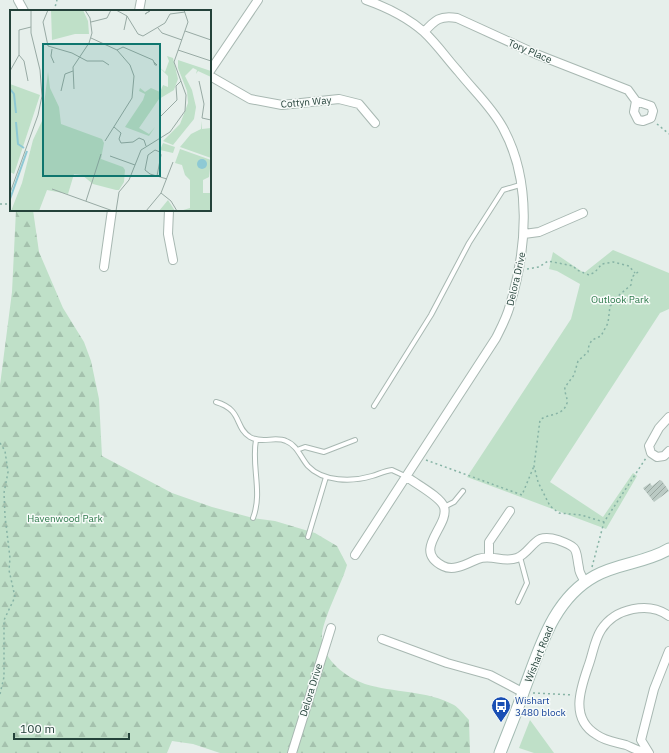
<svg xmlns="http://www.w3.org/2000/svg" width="669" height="753" viewBox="0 0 669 753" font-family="'IBM Plex Sans',sans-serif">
<defs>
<pattern id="forest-firs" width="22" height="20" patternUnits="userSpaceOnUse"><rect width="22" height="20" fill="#bfe0c8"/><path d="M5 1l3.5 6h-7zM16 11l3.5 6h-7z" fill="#a4c1ad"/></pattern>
<pattern id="building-hatch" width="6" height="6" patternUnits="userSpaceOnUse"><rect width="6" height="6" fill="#bbcac4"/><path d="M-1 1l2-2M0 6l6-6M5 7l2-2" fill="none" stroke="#98a6a0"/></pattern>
</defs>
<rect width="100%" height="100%" fill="#e6efeb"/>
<path fill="#bfe0c8" d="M613,250L669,273V309L660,313L550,482L603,517L633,473L637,476L606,529L467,477L571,319L580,284L557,271L549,269L553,252L584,273Z
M530,720L554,753H534L519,748Z"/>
<path fill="url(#forest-firs)" d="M16,210H33L39,252L63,308L84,342L91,361L99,399L102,456L172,493L212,507L253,518L275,521L315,533L337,546L347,565C342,584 320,623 322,640C324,661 346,677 365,684C393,693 427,690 454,705C459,708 464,715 469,720L470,753H220L193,744L172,741L167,753H0V385L12,292Z"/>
<path fill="url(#building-hatch)" d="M660,480L662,481L669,491L654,502L643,488L650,483L652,486Z"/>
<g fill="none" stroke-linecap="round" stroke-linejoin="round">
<g stroke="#a8b8b2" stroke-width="6">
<path id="lane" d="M216,402C243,410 234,427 250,437C262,444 275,436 286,441C297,445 301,458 308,466C323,482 352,482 372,476C379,474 384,471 392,470L407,477
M374,406L431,315L469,243L503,190L520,185
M297,450L305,447L324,452L355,440
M444,507L454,502L463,491
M253,518C263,492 251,466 256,440
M308,537L326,477
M518,602L527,583L520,557"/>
</g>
<g stroke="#a8b8b2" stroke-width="10">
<path id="street" d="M18,0L24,11
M139,11L141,0
M424,32C435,20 440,15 457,18L536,54L628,90L636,101L651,106L653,111L651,118L643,121L638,120L634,112L636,101
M210,71L258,0
M210,76L250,99L282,105L339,99L359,104L375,123
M169,210L168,234L173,260
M524,234L539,232L583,213
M104,267L112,210
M669,417L659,428L649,446L651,453L657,457L664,456L669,451
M407,477C416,484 441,497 444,507C450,526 411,550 443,566C454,572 468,563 478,559C491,554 504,563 517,558C527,554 531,544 540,539C546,537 552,538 558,540C580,548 575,549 579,568C579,573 583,578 585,582
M355,555L496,338C501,328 507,317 510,305C527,249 532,181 503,128C492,107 473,90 458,71C447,59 437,44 424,32C408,18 386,7 366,0
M489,557V542L510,511
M382,639L447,663L490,675L524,693
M292,753L331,628
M648,753C640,752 633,748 626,745C616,742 605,741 597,735C570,719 580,690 588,667C593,654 594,641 601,630C615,608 649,601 669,616
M649,753L641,740L654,689L669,651"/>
</g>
<g stroke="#a4bbb3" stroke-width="13">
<path id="secondary" d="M500,753C508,732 517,711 524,690C540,648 553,599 595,576C618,563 646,563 669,549"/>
</g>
<path stroke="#86b3a5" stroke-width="1.5" stroke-dasharray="2 3" stroke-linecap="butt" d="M54,11L57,0
M657,124L669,134
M0,204H11
M527,269L539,267L548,261L573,266L577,270L589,275L595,272L602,264L613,262L629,266L635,273
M638,272L632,277L631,285L617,297V301L610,306L608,323L601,336L592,340L589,345L588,352L578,361L574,375L565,387C564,393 568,398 567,403C563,417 548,413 540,420L534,466L538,482L550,506L559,513L581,515L604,522L646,458
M0,443L5,451L8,472L4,493L5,516L10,558L9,570L15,597L4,620V677L0,694
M426,460L522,495L534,466
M592,567L604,522
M533,693L573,695"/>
<use href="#lane" stroke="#fff" stroke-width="4"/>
<use href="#street" stroke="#fff" stroke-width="8"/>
<use href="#secondary" stroke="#fff" stroke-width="11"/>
</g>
<defs>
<g id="bus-pin" transform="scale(1)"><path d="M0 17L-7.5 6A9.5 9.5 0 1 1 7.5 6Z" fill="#1a4fb4" stroke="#f7fbf9"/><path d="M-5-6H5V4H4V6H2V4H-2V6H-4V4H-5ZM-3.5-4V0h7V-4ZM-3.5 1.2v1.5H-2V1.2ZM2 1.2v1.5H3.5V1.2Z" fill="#fff"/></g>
</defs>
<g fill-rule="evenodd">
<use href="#bus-pin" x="501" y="706"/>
</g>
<g text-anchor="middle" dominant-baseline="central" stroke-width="3" stroke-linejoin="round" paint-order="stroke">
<g font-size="10" fill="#24423a" stroke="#f7fbf9">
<text transform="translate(530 51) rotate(23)">Tory Place</text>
<text transform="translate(306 102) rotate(-5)">Cottyn Way</text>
<text transform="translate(516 279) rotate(-77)">Delora Drive</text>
<text transform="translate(539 654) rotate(-68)">Wishart Road</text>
<text transform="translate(311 690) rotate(-73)">Delora Drive</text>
</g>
<g font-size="10" fill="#2d7a4b" stroke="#f7fbf9">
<text x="620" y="299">Outlook Park</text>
<text x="65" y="518">Havenwood Park</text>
</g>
<g font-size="10" fill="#164399" stroke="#f7fbf9" text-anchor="start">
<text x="515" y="700">Wishart<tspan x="515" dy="12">3480 block</tspan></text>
</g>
</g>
<g transform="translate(10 10)">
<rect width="201" height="201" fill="#e6efeb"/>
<path d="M41,0H73L78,11L79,24H65L42,30ZM157,46L163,48L168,69L164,80L149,89L129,118L139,124L145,117L139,126L115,117L133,90L135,84L129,81L130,78L135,82L141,78L150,82L153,75L158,77V66L148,56L155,62L159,51ZM168,50L201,61V67L188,61L186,64L187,60L183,58L175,66L182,80L186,97L184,109L163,135L153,131L170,114L178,93L177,81L168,58ZM192,111V119L201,118V148L170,137L181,124L191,119ZM153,133L165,137L163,143L150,140ZM170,139L201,150L199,167L193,170V183H201V201H170L180,198V170L175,165L172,155L165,153ZM158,190L165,201H149Z" fill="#bfe0c8"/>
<path d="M38,62L40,78L49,97L51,114L92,129L94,133L91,149L113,157L115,160L114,172L109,180H106L83,174L72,165L64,164L58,184L37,180L29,201H1L12,173L23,130L32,111ZM0,74L30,85L4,164L0,162Z" fill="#bfe0c8"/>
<path d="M187 154a5 5 0 1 1 10 0a5 5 0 1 1-10 0Z" fill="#8ec9d4"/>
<path fill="none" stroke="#8ec9d4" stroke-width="2" d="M0,79L4,84L6,103M6,112L8,134L14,138M0,189L17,141"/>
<path fill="none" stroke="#98aaa4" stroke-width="1" d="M38,0L33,12L38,36L62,43L77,51H93L99,55M106,0L117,6L128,24L133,26L155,13L160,4L175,2M140,1L135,4L141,0M81,12L97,8L101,0M148,18L152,23L172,30M114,20L117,6M175,21L201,30M81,28L107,40L120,55L124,66L122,88L95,131M42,39L41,46L44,53M107,40L113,37L143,50L145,55H147L144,52M168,40L201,51M9,45L14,51L18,71M0,61L9,45V20L21,17M189,71L194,94L192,108L201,110M64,79L63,57L79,33L82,23L80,8L75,0M51,81L55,64L63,61M150,107L167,90L166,76L171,71M104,117L111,123L109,129L111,133L123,132L129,128L134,130L136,136M100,146L125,155M147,166L151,145L150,142L145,140L138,145L135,160L140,164L157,169M42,179L103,201M0,183L28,105L32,86L30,60L21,23V0M151,183L161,191L167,201M76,191L91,144M106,201L109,182L119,170L131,140L160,122L175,101L176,85L164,52L178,12L174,0M136,201L151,183L163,152"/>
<path fill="#0f766e" fill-opacity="0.15" stroke="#0f766e" stroke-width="2" d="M33,34H150V166H33Z"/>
<rect width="201" height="201" fill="none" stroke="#24423a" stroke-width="2"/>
</g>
<path d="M14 733v6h115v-6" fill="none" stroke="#24423a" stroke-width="2"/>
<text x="20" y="733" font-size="12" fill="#24423a" stroke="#f7fbf9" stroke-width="3" paint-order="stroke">100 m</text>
</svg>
